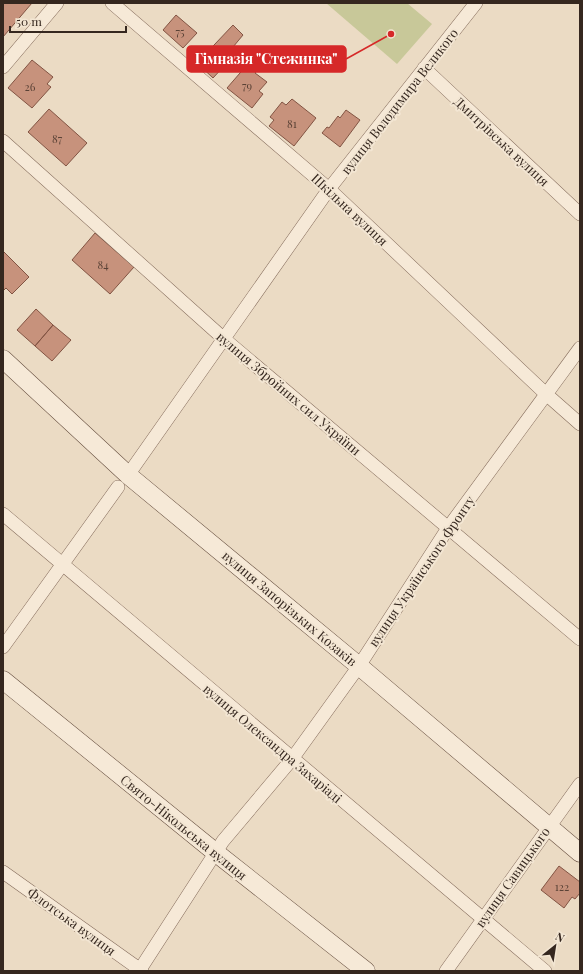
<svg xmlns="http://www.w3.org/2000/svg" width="583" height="974" viewBox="0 0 583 974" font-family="'Playfair Display',serif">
<rect width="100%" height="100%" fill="#ebdbc4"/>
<path fill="#c8c899" d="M326,3H407L432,24L397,64Z"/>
<path fill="#c7927c" stroke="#825443" d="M3,3H32L3,37Z
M176,15L197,33L183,48L163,30Z
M233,25L243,35L233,47L238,51L213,78L197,63Z
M253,58L261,65L255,73L267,82L259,91L263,94L252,108L227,88Z
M32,60L53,77L47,84L51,87L32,108L8,88Z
M292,99L316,118L294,146L269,126L274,120L270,117L282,102L286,105Z
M49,109L87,143L66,166L28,132Z
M346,110L360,120L340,147L322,133L327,127L329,128L338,116L340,118Z
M95,233L134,267L110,294L72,260Z
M3,251L29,277L12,294L6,288L3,291Z
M36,309L53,325L35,346L17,330Z
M53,325L71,340L52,361L35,346Z
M559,866L580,882V893L575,899L572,897L564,908L541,890Z"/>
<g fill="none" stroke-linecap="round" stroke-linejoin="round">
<g stroke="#856c5c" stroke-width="14">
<path id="minor" d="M112,3L329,189L546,394L580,424
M3,67L57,3
M424,68L580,214
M3,141L223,338L580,639
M128,475L329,189L476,3
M3,514L545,971
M3,647L118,487
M3,872L142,971
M139,971L223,841L292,759L359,666L448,528L580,348
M446,971L580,784"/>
</g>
<g stroke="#664e3f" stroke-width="19">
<path id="secondary" d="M3,359L128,475L359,666L580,853
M3,680L215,852L366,971"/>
</g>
<use href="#minor" stroke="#f6e9d7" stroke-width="13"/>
<use href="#secondary" stroke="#f6e9d7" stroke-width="18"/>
</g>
<g text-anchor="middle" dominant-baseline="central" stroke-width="4" stroke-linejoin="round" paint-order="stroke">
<g font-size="11" fill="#5a4236">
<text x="180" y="31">75</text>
<text x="247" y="85">79</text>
<text x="30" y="86">26</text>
<text x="292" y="123">81</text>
<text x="57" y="138">87</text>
<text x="103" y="264">84</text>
<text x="562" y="886">122</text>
</g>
<g font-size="13" fill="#35271f" stroke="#f3e6d3">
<text transform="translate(399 101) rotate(-52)">вулиця Володимира Великого</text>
<text transform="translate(502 141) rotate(43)">Дмитрівська вулиця</text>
<text transform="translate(350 209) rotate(43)">Шкільна вулиця</text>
<text transform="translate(289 393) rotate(40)">вулиця Збройних сил України</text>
<text transform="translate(421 571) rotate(-56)">вулиця Українського Фронту</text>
<text transform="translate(290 608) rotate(40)">вулиця Запорізьких Козаків</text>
<text transform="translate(273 743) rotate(40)">вулиця Олександра Захаріаді</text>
<text transform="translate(184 827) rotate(39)">Свято-Нікольська вулиця</text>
<text transform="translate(512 877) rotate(-55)">вулиця Савицького</text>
<text transform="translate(72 921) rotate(36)">Флотська вулиця</text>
</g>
</g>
<path fill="none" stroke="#d62828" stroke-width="1.5" d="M391 34L346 59"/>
<circle fill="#d62828" stroke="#f3e6d3" stroke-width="1.5" cx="391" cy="34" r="4"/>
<rect fill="#d62828" stroke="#d62828" stroke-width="1.5" x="187" y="46" width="159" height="26" rx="4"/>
<g font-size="14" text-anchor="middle" font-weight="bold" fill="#fff">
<text x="266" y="64">Гімназія "Стежинка"</text>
</g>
<rect width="583" height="974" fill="none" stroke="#35271f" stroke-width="8"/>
<g transform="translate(555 946) rotate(30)" stroke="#f3e6d3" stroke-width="3" paint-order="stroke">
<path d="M0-3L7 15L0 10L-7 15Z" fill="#35271f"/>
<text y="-6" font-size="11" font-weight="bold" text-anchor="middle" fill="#35271f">N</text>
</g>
<path d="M10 26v6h116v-6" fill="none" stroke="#35271f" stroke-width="2"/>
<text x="16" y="26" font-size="12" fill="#35271f" stroke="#f3e6d3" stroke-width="3" paint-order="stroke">50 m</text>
</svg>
